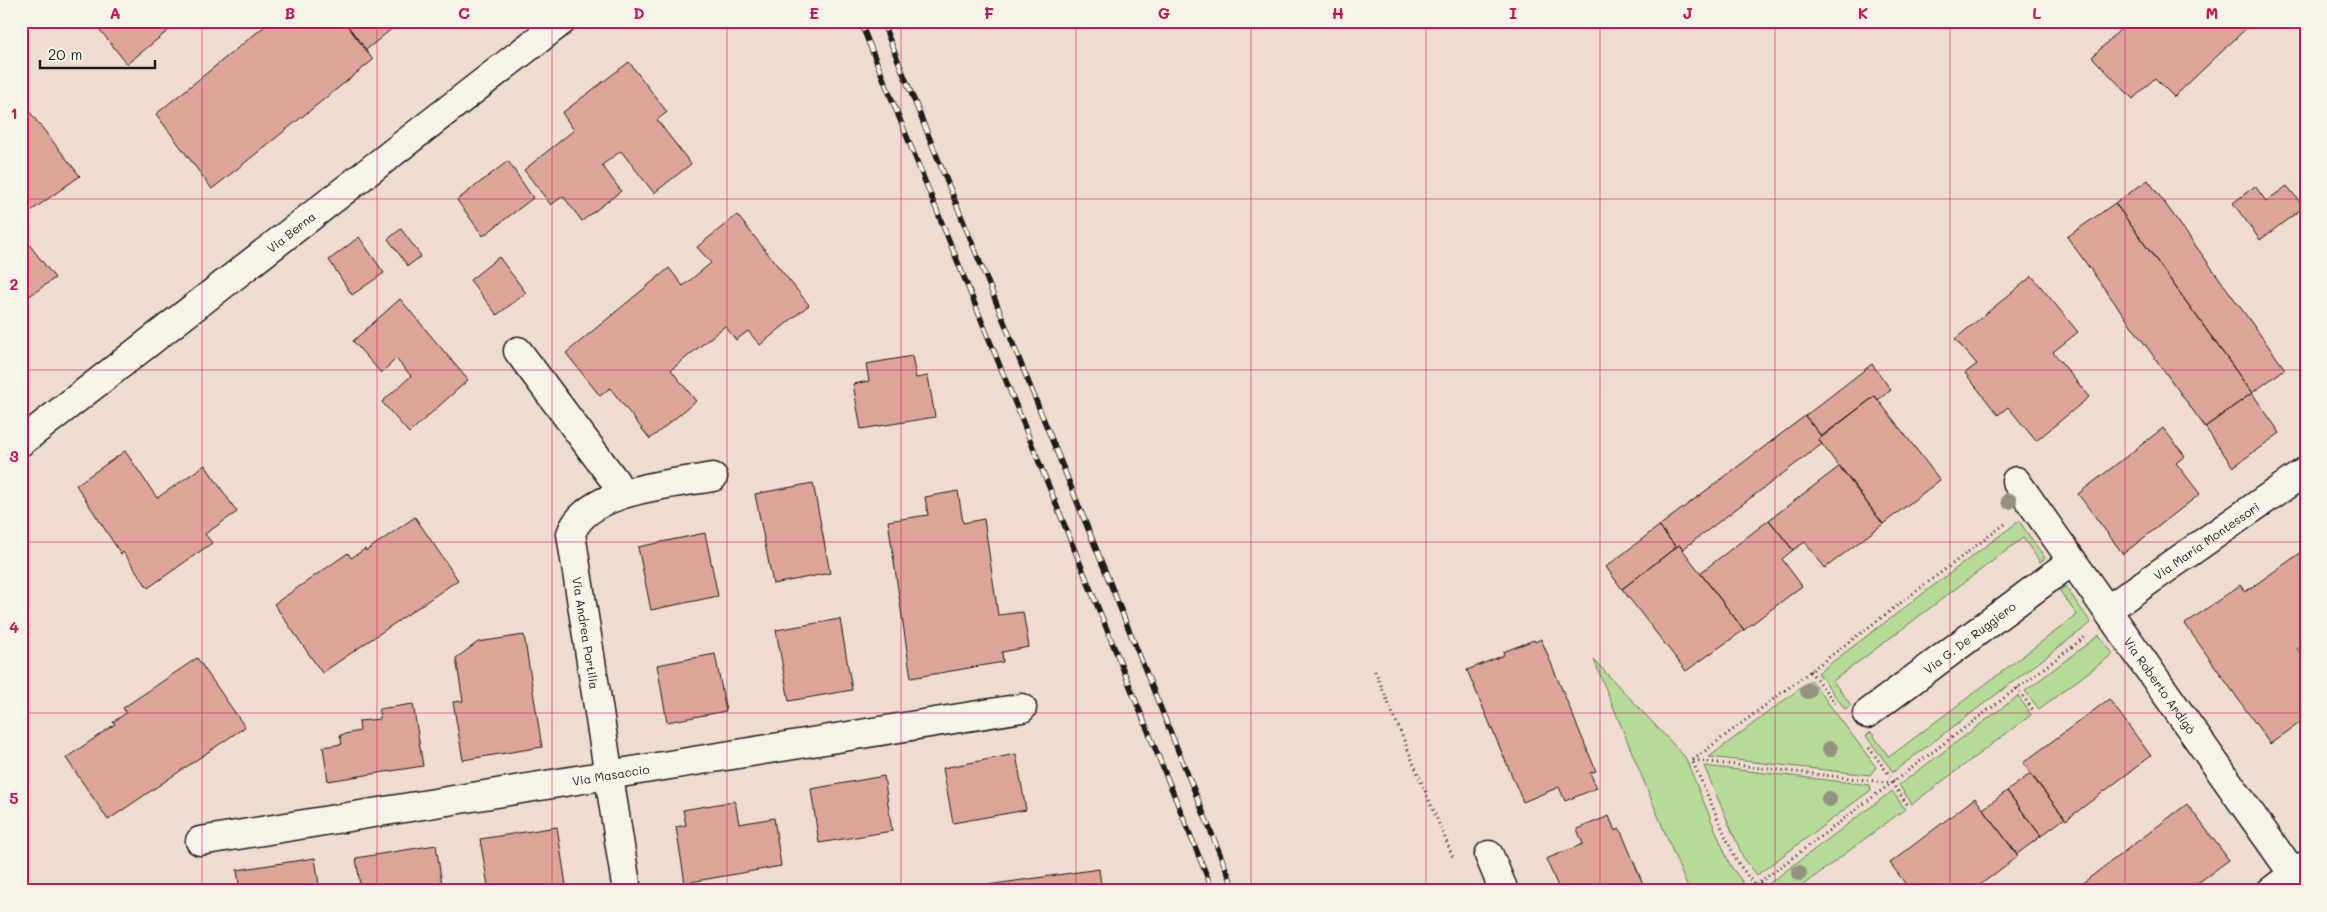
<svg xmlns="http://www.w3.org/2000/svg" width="2327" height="912" viewBox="0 0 2327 912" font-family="Mali,sans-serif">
<rect width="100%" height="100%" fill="#efdbd0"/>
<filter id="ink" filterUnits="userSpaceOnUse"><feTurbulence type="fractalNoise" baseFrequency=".02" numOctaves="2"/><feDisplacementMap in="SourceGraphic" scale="10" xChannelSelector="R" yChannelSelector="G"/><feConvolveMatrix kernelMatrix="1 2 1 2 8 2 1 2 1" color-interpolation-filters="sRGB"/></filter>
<g filter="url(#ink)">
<path fill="#b5db96" stroke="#687c59" d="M2019,521L2045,558L2040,562L2023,538L1833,681L1851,705L1845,709L1818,673Z
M2065,586L2091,623L1893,772L1866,736L1871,732L1889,757L2077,615L2060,591Z
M2099,635L2113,654L2039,709L2025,691Z
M1594,660L1685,757L1730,865L1749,891H1689Z
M1811,680L1876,767L1870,775L1709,757Z
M2018,696L2031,715L1912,804L1899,785Z
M1704,766L1870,785L1871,790L1757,875L1743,857Z
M1892,791L1905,809L1795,891H1771L1767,885Z"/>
<path fill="#dda497" stroke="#1c1c1c" d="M93,21H180L127,64Z
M271,21H344L373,60L212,189L156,114Z
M344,21H399L400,22L366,50Z
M2129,21H2254L2174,97L2155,78L2133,99L2092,57Z
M629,62L667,112L657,120L691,164L654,193L621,151L602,165L621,191L582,221L563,196L551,205L524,170L574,130L562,113Z
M21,101L80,176L21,218Z
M508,161L533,198L483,236L457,200Z
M2148,180L2285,369L2252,393L2115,203Z
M2255,186L2266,201L2287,186L2304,207L2260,240L2233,203Z
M2115,203L2252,393L2205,427L2067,237Z
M737,215L809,305L760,345L748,331L736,340L725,326L671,370L696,401L650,439L610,388L600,396L566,353L669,268L683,286L711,263L697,247Z
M401,229L421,256L408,266L388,239Z
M21,234L55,278L21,302Z
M359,237L384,273L352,295L329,260Z
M499,257L526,293L497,315L470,280Z
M2032,276L2078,332L2053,352L2089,397L2036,441L2008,407L1998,415L1965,373L1977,364L1955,339Z
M400,299L468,380L409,433L382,402L411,376L396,359L381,373L353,341Z
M912,356L916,378L928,376L935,417L861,429L853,384L869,381L866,364Z
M1872,364L1891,390L1878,400L1875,396L1822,437L1805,416Z
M2252,393L2280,433L2233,467L2205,427Z
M1875,396L1940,480L1883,524L1818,439Z
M1805,416L1822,437L1818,439L1822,444L1683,549L1679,545L1676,547L1659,526Z
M2163,428L2185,456L2176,463L2200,494L2123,554L2078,494Z
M125,451L157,498L205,465L237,512L205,534L212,543L148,588L123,552L121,554L76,485Z
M1840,466L1883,524L1825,568L1805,542L1793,550L1769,520Z
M813,483L830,573L773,584L755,494Z
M958,491L963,523L984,519L998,615L1023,612L1029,647L1002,652L1003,662L911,678L888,521L928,515L925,497Z
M415,517L458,580L322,673L274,604L348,553L351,558L365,549L366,551Z
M1769,520L1793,550L1782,559L1802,586L1744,630L1700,573Z
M1659,526L1676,547L1622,589L1606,567Z
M705,533L718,596L651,610L638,547Z
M1679,545L1744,630L1686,671L1622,589Z
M2306,549V643L2297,648L2306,660V726L2304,727L2301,722L2270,744L2185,624L2240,585L2245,592Z
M840,619L852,690L789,701L776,630Z
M524,635L542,747L463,760L453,702L463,701L456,658L478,642Z
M1541,639L1596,771L1590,773L1597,788L1565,801L1559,787L1523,802L1467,670L1504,655L1503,652L1534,640L1535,642Z
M715,654L726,711L667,722L657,665Z
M197,658L245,727L108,820L66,758L115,724L113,722L126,713L123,708Z
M2109,699L2151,756L2066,820L2023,763Z
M413,704L423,766L328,781L323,747L342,744L340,735L360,731L359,721L380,719L379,709Z
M1016,754L1026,810L953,823L943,768Z
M2030,774L2065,818L2041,836L2007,791Z
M884,776L892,831L819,843L811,789Z
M2007,791L2041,836L2017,854L1983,809Z
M1975,798L2018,856L1972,891H1911L1890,863Z
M735,801L739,824L774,818L781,866L685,883L676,827L686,825L683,810Z
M2187,804L2229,860L2187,891H2072Z
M1609,816L1615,831L1620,829L1646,891H1560L1546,859L1583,844L1577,829Z
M557,827L567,891H489L480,839Z
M436,845L443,891H361L356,858Z
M315,858L320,891H240L237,870Z
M1099,869L1102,891H946Z
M193,883L195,891H143Z"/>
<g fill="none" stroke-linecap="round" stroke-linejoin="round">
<g stroke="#1c1c1c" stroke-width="31">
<g id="minor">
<path d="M518,351L615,481L619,495"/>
<path id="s1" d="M21,442L562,21"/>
<path id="s2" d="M2016,481L2305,891"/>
<path id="s3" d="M2107,610L2306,471"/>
<path id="s4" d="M1867,714L2072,561"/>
<path id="s5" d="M200,841L1022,708"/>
<path d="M1489,855L1504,891"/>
<path d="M627,891L571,534C586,489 674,484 713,477"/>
<path d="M2271,891L2306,865"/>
</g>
</g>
<path stroke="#1c1c1c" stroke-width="3" stroke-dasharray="1 4" stroke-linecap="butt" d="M1375,671L1454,860
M1810,671L1835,703
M2017,688L2033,710
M1869,748L1894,781
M1693,760L2005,524
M1907,804L1892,783L1692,760L1736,860L1755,886C1865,803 1975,720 2085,637
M1760,883L1766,891"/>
<use href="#minor" stroke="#f7f3e8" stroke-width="28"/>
<g stroke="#1c1c1c" stroke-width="5.5">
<path id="rail" d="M860,21L1213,891
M882,21L1235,891"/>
</g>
<use href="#rail" stroke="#f7f3e8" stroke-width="4" stroke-dasharray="11" stroke-linecap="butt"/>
</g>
<g fill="#949181">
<circle cx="2009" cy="501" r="8"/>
<circle cx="1808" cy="691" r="8"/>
<circle cx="1830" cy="749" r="8"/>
<circle cx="1829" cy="799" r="8"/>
<circle cx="1799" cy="873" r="8"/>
</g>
</g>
<path fill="none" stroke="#c2185b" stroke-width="1" stroke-opacity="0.55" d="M202,21V891M377,21V891M552,21V891M727,21V891M901,21V891M1076,21V891M1251,21V891M1426,21V891M1600,21V891M1775,21V891M1950,21V891M2125,21V891M21,199H2306M21,370H2306M21,542H2306M21,713H2306"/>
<g text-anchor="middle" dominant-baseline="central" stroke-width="5" stroke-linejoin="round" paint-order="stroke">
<g font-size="12" fill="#1c1c1c" stroke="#f7f3e8">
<text stroke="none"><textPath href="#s1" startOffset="342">Via Berna</textPath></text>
<text stroke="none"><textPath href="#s3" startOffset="121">Via Maria Montessori</textPath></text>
<text transform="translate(586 633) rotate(81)">Via Andrea Portilia</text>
<text stroke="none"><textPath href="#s4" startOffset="128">Via G. De Ruggiero</textPath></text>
<text stroke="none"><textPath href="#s2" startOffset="250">Via Roberto Ardigò</textPath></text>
<text stroke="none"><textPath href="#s5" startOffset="416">Via Masaccio</textPath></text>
</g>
</g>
<rect width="2327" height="912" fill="none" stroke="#f7f3e8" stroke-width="55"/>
<path d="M40 60v8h115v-8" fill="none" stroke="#1c1c1c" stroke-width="2.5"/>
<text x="48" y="60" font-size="15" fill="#1c1c1c" stroke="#f7f3e8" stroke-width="4" paint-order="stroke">20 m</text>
<rect x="28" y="28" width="2272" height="856" fill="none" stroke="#c2185b" stroke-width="2"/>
<g font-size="16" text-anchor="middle" font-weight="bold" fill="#c2185b">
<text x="115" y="19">A</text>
<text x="290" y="19">B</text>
<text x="464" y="19">C</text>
<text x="639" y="19">D</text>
<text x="814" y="19">E</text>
<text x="989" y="19">F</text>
<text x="1164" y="19">G</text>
<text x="1338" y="19">H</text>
<text x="1513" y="19">I</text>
<text x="1688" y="19">J</text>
<text x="1863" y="19">K</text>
<text x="2037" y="19">L</text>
<text x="2212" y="19">M</text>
<text x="14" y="119">1</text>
<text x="14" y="290">2</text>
<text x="14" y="462">3</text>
<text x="14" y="633">4</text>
<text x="14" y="804">5</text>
</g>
</svg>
